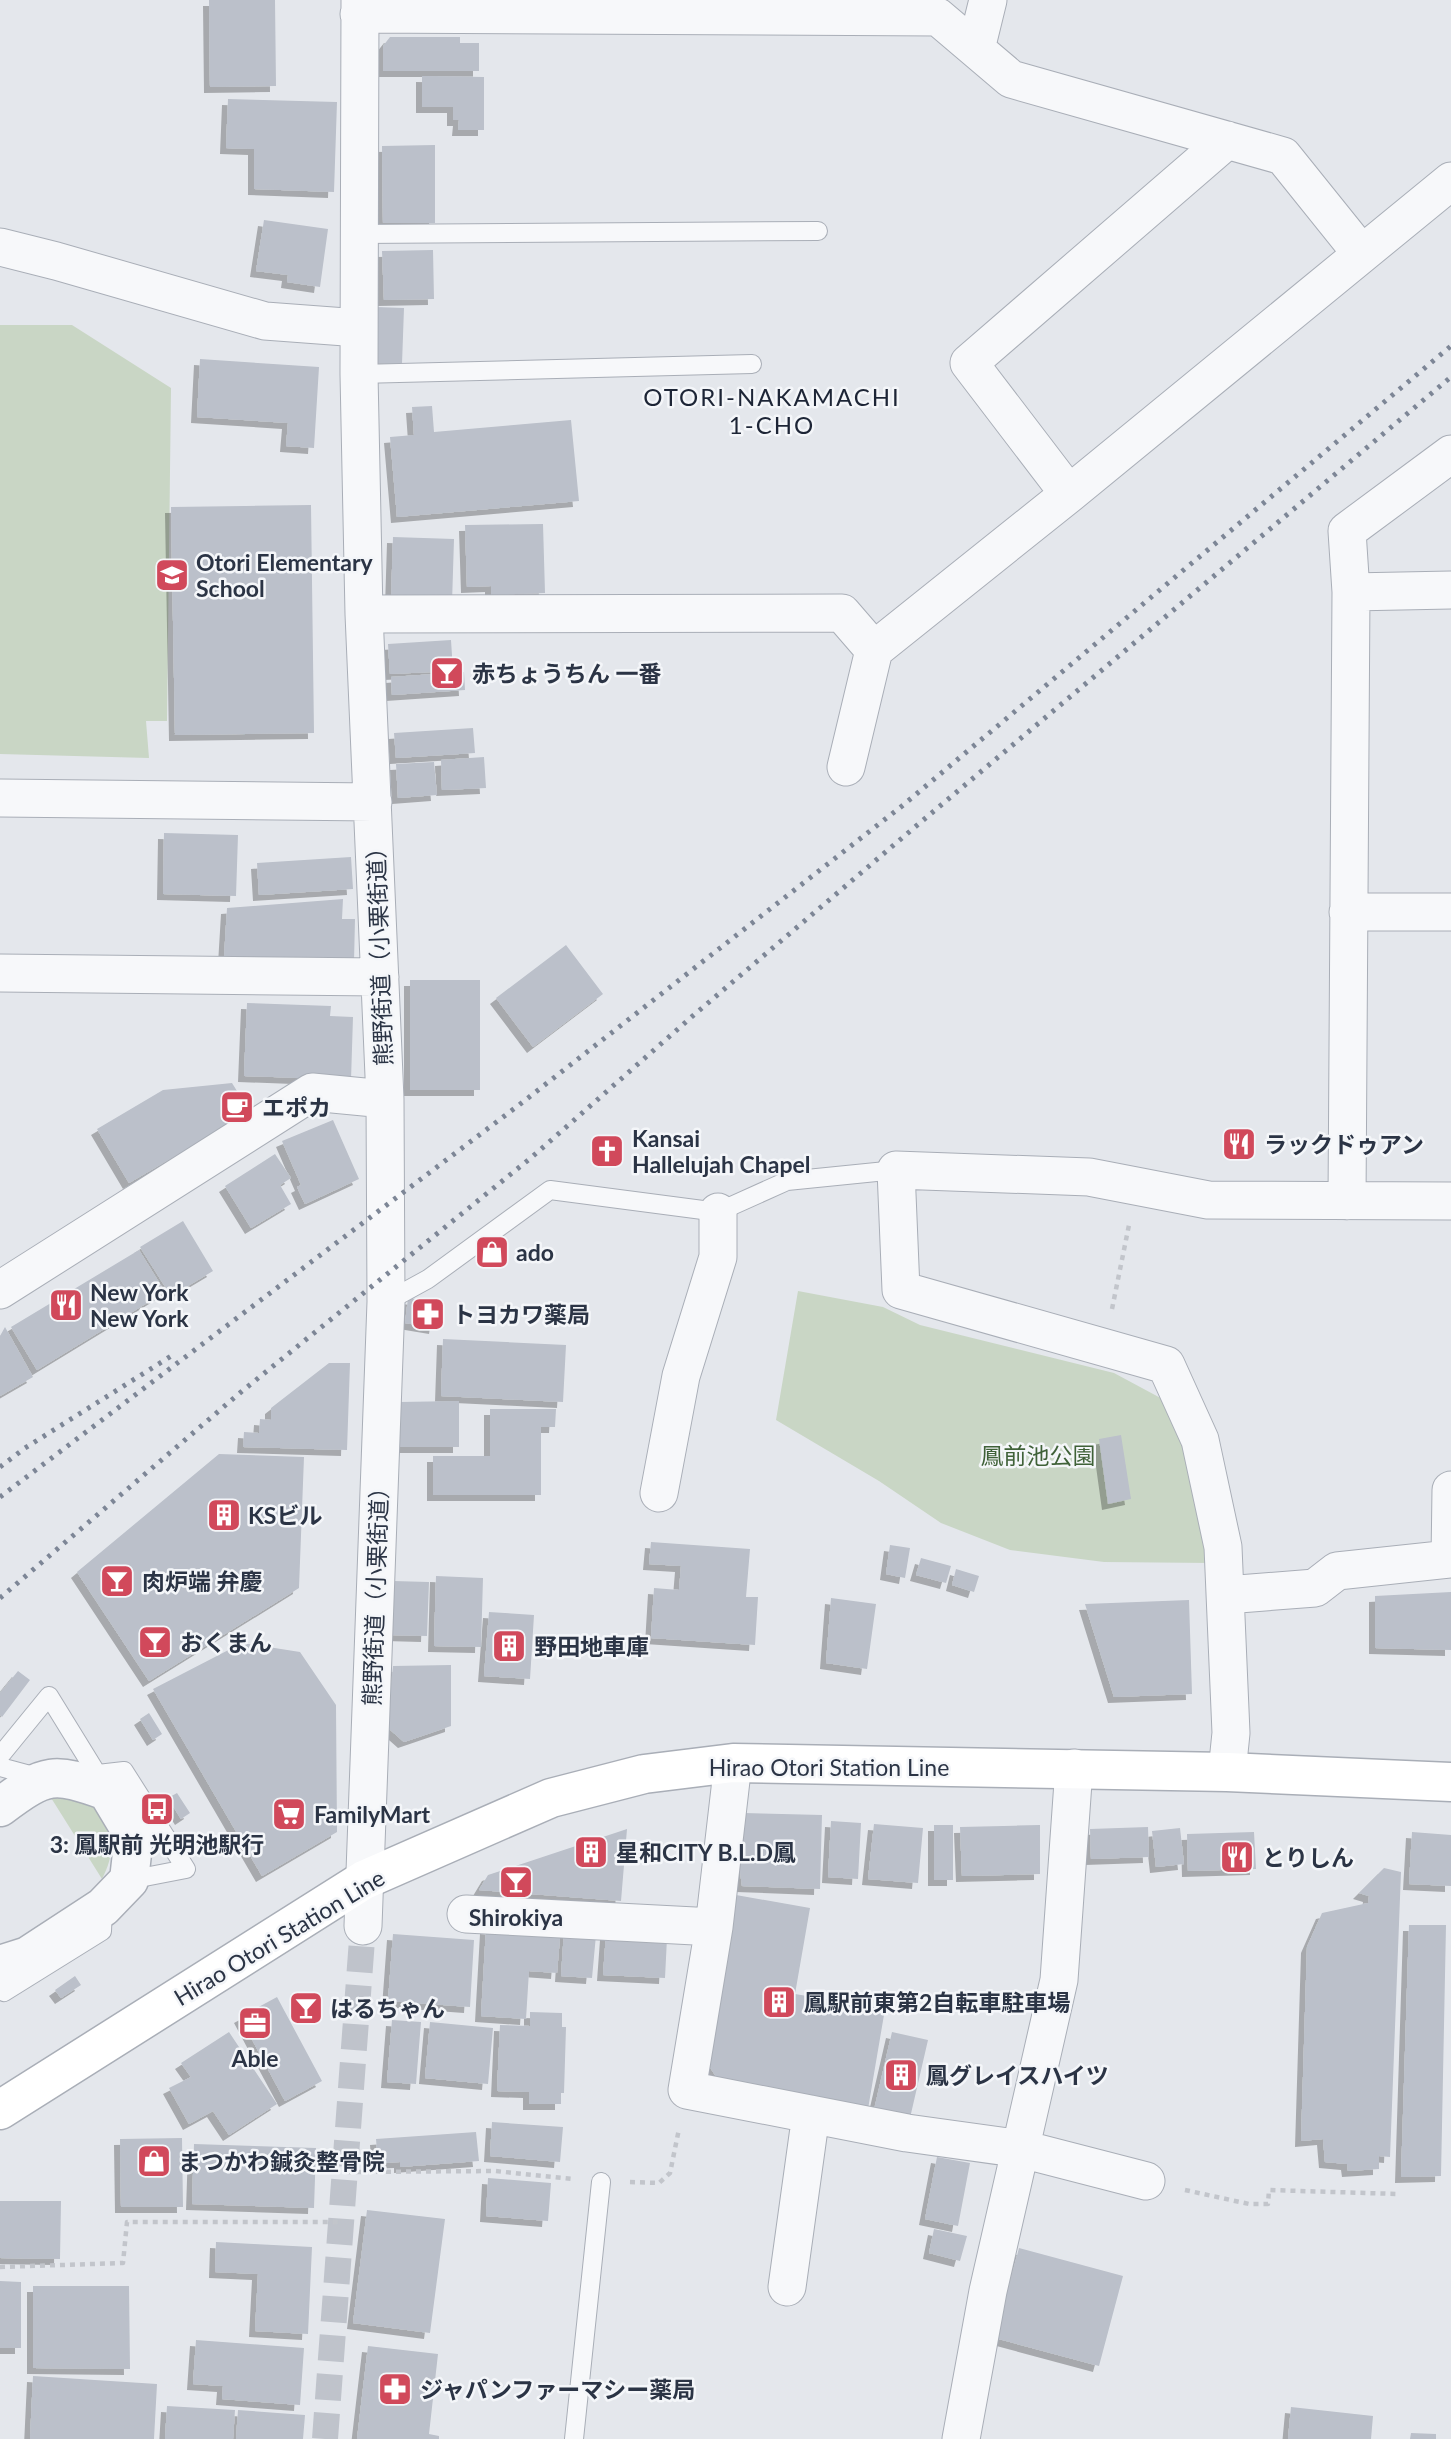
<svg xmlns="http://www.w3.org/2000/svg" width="1451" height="2439" viewBox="0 0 1451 2439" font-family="Lato,'Noto Sans JP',sans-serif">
<defs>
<filter id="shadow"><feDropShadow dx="-6" dy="6" stdDeviation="0" flood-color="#0004"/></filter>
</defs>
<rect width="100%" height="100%" fill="#e4e7ec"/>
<path fill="#c9d6c5" d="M0,325H72L171,388L167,721H146L149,758L0,754Z
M798,1291L883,1307L920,1325L1114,1373L1168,1402L1188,1451L1211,1563L1104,1562L1010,1550L941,1523L879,1481L776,1420Z
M48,1793L91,1803C110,1831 119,1846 102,1879Z"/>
<path fill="#bbc0ca" filter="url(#shadow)" d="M209,0H275L276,86L210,87Z
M390,37H460V43H479V71H383V46Z
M422,76L484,77V130H458L459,120H453V107H422Z
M228,99L337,102L334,192L254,189V149L226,148Z
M435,145V223H383L382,146Z
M264,220L328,229L320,287L287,282L288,275L256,271Z
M433,250L434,299L384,300L382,251Z
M376,307L404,308L402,364L375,363Z
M200,359L319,367L314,448L286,446L288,423L197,417Z
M432,406L434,432L571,420L579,501L397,517L390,437L414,435L412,407Z
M311,505L314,733L175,735L171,507Z
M543,524L545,593L491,595V586L467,587L465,525Z
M393,537L454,539L452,603L391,601Z
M451,640L453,671L390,674L388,644Z
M464,672L465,690L392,695L391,677Z
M473,728L475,753L396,758L394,733Z
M484,757L486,788L442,790L441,760Z
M434,762L437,795L398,798L396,764Z
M164,833L238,835L236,896L163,894Z
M351,857L353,889L259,895L257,863Z
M343,899L342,919H355L354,962L224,958L227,908Z
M566,945L603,994L533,1047L496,998Z
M410,980H480V1090H410Z
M247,1003L331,1006L330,1016L353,1017L351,1080L244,1076Z
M232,1083L250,1112L129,1183L97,1129L163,1090Z
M333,1120L359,1179L305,1204L297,1187L301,1185L282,1141Z
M275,1154L291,1178L280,1185L291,1204L251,1228L225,1186Z
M183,1221L213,1271L171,1296L140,1247Z
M139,1250L165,1292L37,1370L11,1327Z
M408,1298L439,1302L435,1328L405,1323Z
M5,1327L33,1377L0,1396V1336Z
M443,1339L566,1345L563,1402L441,1396Z
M329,1363H350L347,1450L243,1447L244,1432L259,1433L260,1419L271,1420V1408Z
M459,1401V1447H399V1402Z
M490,1409H556L555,1427H541V1495H433V1456H490Z
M1121,1435L1131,1499L1108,1504L1099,1439Z
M219,1454L304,1457L299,1588L149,1681L77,1572Z
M651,1542L750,1549L746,1597H758L755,1645L651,1638L654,1588L679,1590L681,1566L649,1564Z
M890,1545L910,1548L905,1578L886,1574Z
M921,1558L951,1566L946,1583L916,1575Z
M956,1569L979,1576L974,1592L952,1585Z
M436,1576L483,1578L481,1647L434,1646Z
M393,1581L429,1582L427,1636L391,1635Z
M1451,1592V1650L1375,1648V1596Z
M831,1598L876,1604L867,1669L826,1663Z
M1189,1600L1192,1694L1114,1697L1085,1604Z
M489,1612L534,1615L530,1679L484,1676Z
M242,1643L300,1652L336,1705L337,1832L262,1876L153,1689Z
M451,1665V1726L404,1742L387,1727L393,1666Z
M18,1671L30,1680L2,1717L0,1715V1693Z
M149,1713L162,1734L153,1740L140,1719Z
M177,1793L190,1813L181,1819L168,1798Z
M744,1813L822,1815L820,1889L742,1886L739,1865Z
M831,1821L861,1823L858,1879L828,1877Z
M874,1824L923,1828L918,1883L868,1879Z
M934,1825H953V1880H934Z
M1040,1825V1874L962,1876L960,1827Z
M1148,1827L1149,1857L1091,1859L1090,1829Z
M1180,1828L1184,1864L1156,1867L1152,1831Z
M627,1829L621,1901L479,1890L488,1875Z
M1254,1832L1256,1869L1188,1871L1187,1834Z
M1412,1832L1451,1835V1886L1409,1884Z
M1384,1868L1401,1872L1390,2157L1379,2156V2169L1348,2171L1347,2164L1325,2162L1323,2139L1301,2141L1307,1947L1322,1913L1368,1903L1369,1896L1359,1893Z
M736,1895L810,1908L795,1994L885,2009L868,2109L721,2084L707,2063Z
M1409,1925H1446L1441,2176L1401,2177Z
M486,1928L560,1937L557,1973L529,1971L526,2019L481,2016Z
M564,1931L596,1935L592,1978L561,1976Z
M393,1934L474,1940L470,2007L388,2001Z
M606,1934L667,1938L665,1978L603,1975Z
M75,1976L81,1985L61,1998L55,1990Z
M277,1997L322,2081L285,2101L240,2017Z
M530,2012L562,2013V2027H566L564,2093H561V2104H529V2092L497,2091L500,2025L530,2026Z
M392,2020L421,2022L416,2084L387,2082Z
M430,2022L493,2028L488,2084L425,2078Z
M229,2032L277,2104L229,2135L213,2111L189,2124L169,2088L191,2077L181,2063Z
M892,2032L928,2040L910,2118L874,2110Z
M492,2122L563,2127L560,2162L490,2156Z
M476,2132L479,2161L400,2167V2162L378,2163L376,2139Z
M182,2138L183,2207H121L120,2139Z
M194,2144L316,2148L314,2208L192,2204Z
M937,2157L970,2163L958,2226L925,2219Z
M488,2178L551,2183L548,2221L486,2216Z
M0,2201H61L60,2259L0,2258Z
M367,2210L445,2219L430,2333L353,2323Z
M934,2229L967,2236L960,2261L929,2253Z
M216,2242L312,2247L308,2334L255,2331L258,2274L215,2272Z
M1019,2248L1123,2276L1099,2366L995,2338Z
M0,2281L21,2282V2348H0Z
M33,2286H129L130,2369L33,2368Z
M196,2340L304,2348L300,2405L222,2399L223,2386L193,2384Z
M368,2346L438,2354L429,2434L439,2436V2439H357Z
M33,2376L157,2384L154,2439H30Z
M167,2406L235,2410L233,2439H165Z
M1291,2407L1373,2416L1371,2439H1288Z
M238,2410L305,2415L303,2439H236Z
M1411,2433L1436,2434V2439H1410Z"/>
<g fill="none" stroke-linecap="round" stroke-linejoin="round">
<path stroke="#bfc3cb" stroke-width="26" stroke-dasharray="26 13" stroke-linecap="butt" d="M325,2439L363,1926"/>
<g stroke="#a9aeb7" stroke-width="20">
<path id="service" d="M359,234L818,231
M359,374L752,364
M386,1302L428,1279L550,1190L718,1212L787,1181L896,1170
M0,1756L49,1696L102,1782
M0,1767L41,1778
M89,1775L124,1771L186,1869L129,1880
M0,1989L4,1992L102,1931L103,1907
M574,2439L601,2182"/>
</g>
<g stroke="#a9aeb7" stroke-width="39">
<path id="minor" d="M360,0L359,374L364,614L385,1099L386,1302L363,1926
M359,14L938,17L1011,79L1283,156L1361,253
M976,49L988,0
M0,247L56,261L265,321L359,328
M1069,494L969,363L1227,140
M1351,592L1347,531L1451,454
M364,614L842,613L874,650L1069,494L1451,181
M846,767L874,650
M0,798L373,802
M1348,912H1451
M0,973L380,977
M1347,1201L1351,592L1451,590
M0,1290L312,1092L385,1099
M659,1493L681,1376L718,1257V1212
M1226,1595L1315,1588L1337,1571L1450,1559L1451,1490
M733,1763L714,1927L687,2090L907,2133L1022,2149L1146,2181
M1227,1772L1231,1733L1223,1547L1200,1440L1166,1365L901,1290L896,1170L1089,1177L1208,1200L1451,1201
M466,1914L714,1927
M787,2287L811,2114
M961,2439L988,2291L1059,1980L1074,1768"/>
</g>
<g stroke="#a9aeb7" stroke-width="41">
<path id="tertiary" d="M0,1807C47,1772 53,1772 107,1791L134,1836L129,1880L103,1907L28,1956L0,1965"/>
</g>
<g stroke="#a9aeb7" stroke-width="41">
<path id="secondary" d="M0,2110L364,1880L551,1798L644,1774L733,1763L1227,1772L1451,1782"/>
</g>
<path stroke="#c2c5cb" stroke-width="4.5" stroke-dasharray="5 5" stroke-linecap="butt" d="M1112,1309L1129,1225
M346,2172L495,2171L572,2179
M630,2182L659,2183L670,2173L679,2129
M1185,2190L1249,2204H1268L1269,2190L1398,2194
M0,2267L123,2263L127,2222H342"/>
<use href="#service" stroke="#f7f8fa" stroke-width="18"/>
<use href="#minor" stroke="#f7f8fa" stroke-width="37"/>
<use href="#tertiary" stroke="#f7f8fa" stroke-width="38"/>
<use href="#secondary" stroke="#fff" stroke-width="38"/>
<path stroke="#7d8696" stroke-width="5" stroke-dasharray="3.5 7" stroke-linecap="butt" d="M0,1467L25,1448L176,1353
M0,1497L519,1105L902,806L1451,346
M0,1598L241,1392L532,1157L695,1014L915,827L1451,377"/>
</g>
<defs>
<g id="school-square" transform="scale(1.75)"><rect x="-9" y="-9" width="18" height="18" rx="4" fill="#d1495b" stroke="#f4f6f9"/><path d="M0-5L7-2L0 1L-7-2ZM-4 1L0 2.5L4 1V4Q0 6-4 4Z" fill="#fff"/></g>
<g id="bar-square" transform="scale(1.75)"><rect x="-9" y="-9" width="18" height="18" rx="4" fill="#d1495b" stroke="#f4f6f9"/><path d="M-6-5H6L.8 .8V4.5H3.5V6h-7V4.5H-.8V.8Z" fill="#fff"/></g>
<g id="cafe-square" transform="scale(1.75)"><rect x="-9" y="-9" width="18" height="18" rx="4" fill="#d1495b" stroke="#f4f6f9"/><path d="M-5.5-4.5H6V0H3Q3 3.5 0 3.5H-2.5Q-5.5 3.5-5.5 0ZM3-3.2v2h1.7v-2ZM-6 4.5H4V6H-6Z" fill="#fff"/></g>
<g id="restaurant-square" transform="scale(1.75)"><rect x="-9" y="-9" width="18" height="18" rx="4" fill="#d1495b" stroke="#f4f6f9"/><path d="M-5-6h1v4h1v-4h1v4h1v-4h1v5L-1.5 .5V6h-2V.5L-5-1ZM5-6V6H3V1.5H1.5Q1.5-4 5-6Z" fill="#fff"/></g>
<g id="church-square" transform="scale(1.75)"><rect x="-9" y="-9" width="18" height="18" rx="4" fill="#d1495b" stroke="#f4f6f9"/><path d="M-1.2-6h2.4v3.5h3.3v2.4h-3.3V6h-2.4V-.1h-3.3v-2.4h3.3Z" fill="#fff"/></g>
<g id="shop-square" transform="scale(1.75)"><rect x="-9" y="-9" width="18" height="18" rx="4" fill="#d1495b" stroke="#f4f6f9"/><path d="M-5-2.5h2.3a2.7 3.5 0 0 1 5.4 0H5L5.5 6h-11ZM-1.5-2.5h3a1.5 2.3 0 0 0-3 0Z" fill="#fff"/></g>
<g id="pharmacy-square" transform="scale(1.75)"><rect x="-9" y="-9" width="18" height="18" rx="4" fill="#d1495b" stroke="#f4f6f9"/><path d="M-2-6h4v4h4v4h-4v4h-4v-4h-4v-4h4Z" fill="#fff"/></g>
<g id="building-square" transform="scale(1.75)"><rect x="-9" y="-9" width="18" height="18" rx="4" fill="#d1495b" stroke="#f4f6f9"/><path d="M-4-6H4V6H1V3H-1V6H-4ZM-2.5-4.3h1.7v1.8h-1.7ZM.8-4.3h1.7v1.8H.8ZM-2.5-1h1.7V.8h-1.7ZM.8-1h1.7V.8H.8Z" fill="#fff"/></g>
<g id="bus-square" transform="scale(1.75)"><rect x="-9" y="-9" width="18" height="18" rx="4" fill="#d1495b" stroke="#f4f6f9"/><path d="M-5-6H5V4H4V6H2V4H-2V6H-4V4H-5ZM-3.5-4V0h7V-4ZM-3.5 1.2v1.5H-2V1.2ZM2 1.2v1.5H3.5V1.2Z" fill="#fff"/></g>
<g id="supermarket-square" transform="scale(1.75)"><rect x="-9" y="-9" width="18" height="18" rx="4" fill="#d1495b" stroke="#f4f6f9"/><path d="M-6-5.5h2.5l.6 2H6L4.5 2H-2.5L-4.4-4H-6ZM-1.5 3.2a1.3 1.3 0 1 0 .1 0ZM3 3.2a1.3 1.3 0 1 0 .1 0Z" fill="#fff"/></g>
<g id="office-square" transform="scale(1.75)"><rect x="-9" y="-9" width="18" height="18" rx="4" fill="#d1495b" stroke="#f4f6f9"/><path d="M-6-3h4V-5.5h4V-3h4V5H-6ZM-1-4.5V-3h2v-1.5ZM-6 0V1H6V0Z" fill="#fff"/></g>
</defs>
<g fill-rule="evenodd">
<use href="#school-square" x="172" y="575"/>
<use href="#bar-square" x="447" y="673"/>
<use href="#cafe-square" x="237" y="1107"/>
<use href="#restaurant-square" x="1239" y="1144"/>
<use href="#church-square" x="607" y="1151"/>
<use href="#shop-square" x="492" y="1252"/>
<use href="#restaurant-square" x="66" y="1305"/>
<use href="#pharmacy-square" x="428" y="1314"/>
<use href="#building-square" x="224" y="1515"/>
<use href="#bar-square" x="117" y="1581"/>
<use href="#bar-square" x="155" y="1642"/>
<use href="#building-square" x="509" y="1646"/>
<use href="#bus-square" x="157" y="1809"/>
<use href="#supermarket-square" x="289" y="1814"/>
<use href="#building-square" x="591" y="1852"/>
<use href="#restaurant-square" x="1237" y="1857"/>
<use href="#bar-square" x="516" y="1882"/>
<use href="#building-square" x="779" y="2002"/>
<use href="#bar-square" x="306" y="2008"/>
<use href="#office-square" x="255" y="2023"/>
<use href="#building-square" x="901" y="2075"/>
<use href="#shop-square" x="154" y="2161"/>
<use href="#pharmacy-square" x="395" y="2389"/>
</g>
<g text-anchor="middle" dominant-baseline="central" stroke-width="5" stroke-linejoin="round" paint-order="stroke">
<g font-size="23" font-weight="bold" fill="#2b3445" stroke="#f4f6f9" text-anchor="start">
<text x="196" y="562">Otori Elementary<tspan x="196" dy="26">School</tspan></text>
<text x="472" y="673">赤ちょうちん 一番</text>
<text x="262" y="1107">エポカ</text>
<text x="632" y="1138">Kansai<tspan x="632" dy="26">Hallelujah Chapel</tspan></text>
<text x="1264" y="1144">ラックドゥアン</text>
<text x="516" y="1252">ado</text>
<text x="90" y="1292">New York<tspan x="90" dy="26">New York</tspan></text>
<text x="452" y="1314">トヨカワ薬局</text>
<text x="248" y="1515">KSビル</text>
<text x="142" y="1581">肉炉端 弁慶</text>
<text x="180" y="1642">おくまん</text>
<text x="534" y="1646">野田地車庫</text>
<text x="314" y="1814">FamilyMart</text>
<text x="157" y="1844" text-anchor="middle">3: 鳳駅前 光明池駅行</text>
<text x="616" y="1852">星和CITY B.L.D鳳</text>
<text x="1262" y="1857">とりしん</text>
<text x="516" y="1917" text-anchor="middle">Shirokiya</text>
<text x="804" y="2002">鳳駅前東第2自転車駐車場</text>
<text x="330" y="2008">はるちゃん</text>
<text x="255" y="2058" text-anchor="middle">Able</text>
<text x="926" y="2075">鳳グレイスハイツ</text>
<text x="178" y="2161">まつかわ鍼灸整骨院</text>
<text x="420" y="2389">ジャパンファーマシー薬局</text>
</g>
<g font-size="23" fill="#2b3445" stroke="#f4f6f9">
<text transform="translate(379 951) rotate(-92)">熊野街道（小栗街道）</text>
<text transform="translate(375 1591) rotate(-88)">熊野街道（小栗街道）</text>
<text x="829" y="1767">Hirao Otori Station Line</text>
<text transform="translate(279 1937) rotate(-31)">Hirao Otori Station Line</text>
</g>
<g font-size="23" fill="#3f6138" stroke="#f4f6f9">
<text x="1038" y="1455">鳳前池公園</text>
</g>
<g font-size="24" letter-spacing="2" fill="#1d2536" stroke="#f4f6f9">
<text x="772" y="396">OTORI-NAKAMACHI<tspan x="772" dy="28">1-CHO</tspan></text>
</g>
</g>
</svg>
